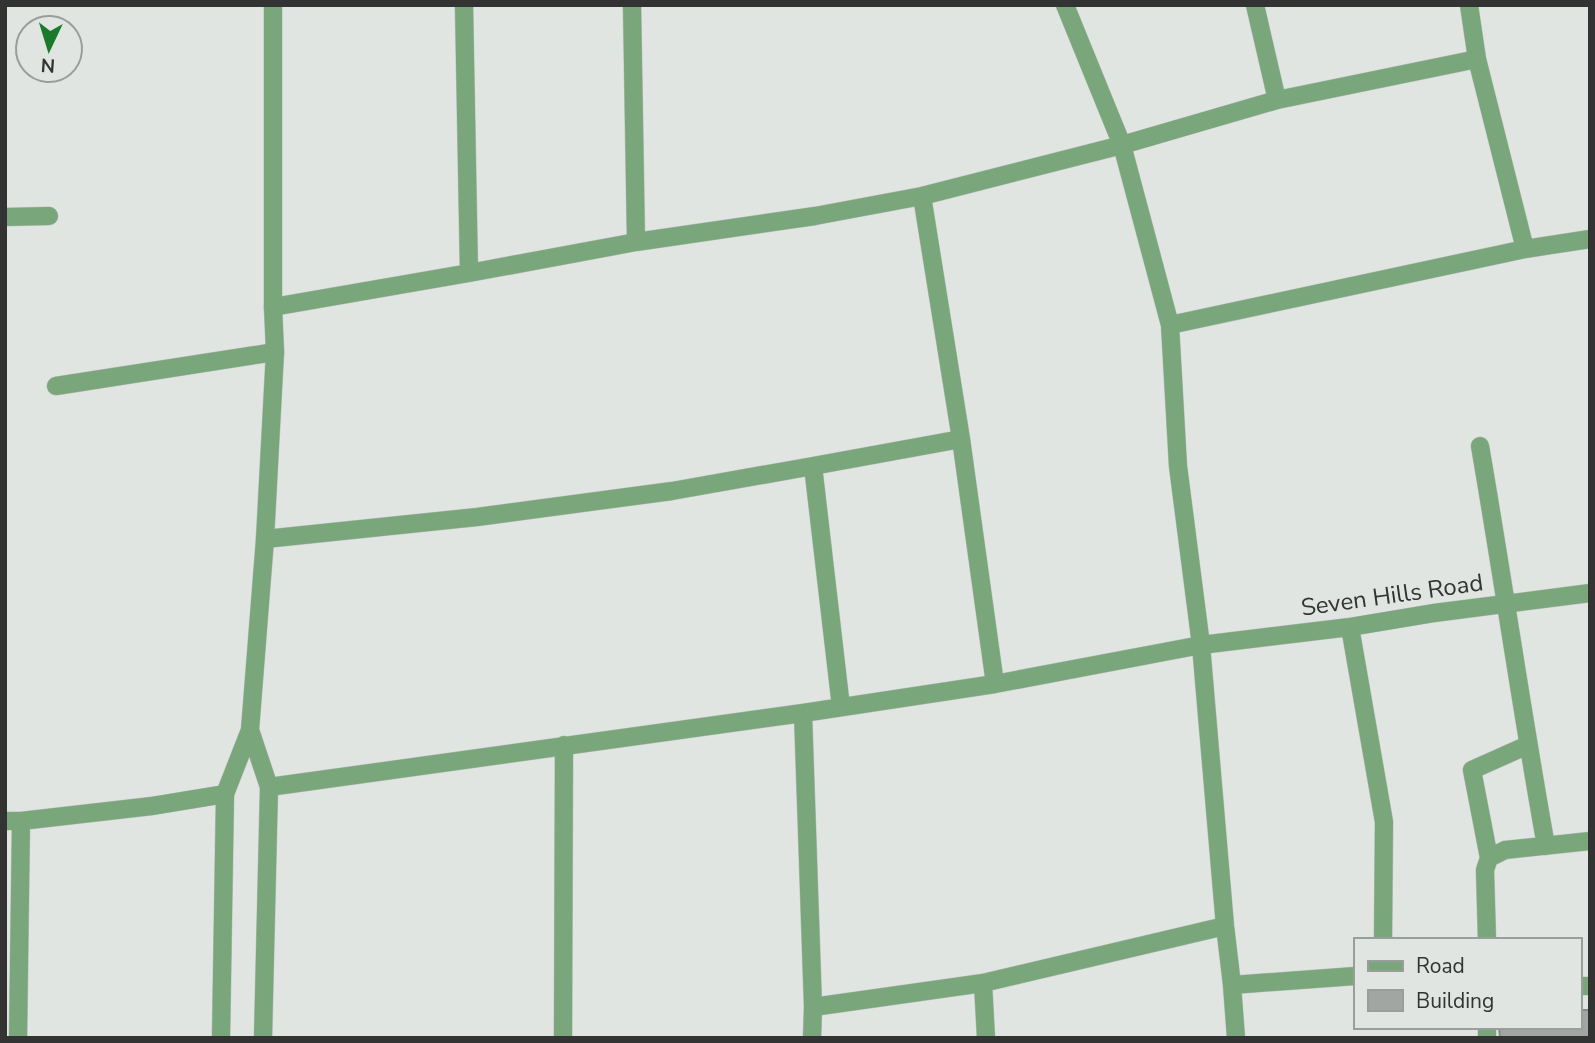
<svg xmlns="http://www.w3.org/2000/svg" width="1595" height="1043" viewBox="0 0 1595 1043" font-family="'Nunito Sans',sans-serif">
<rect width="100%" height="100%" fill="#e0e5e1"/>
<path fill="#a2a6a2" stroke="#868a86" stroke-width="2" d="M1579,1010H1590V1038H1500L1499,1027H1579Z"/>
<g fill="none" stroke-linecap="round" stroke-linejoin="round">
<g stroke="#bdc1be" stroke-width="19">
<path id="minor" d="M464,5L469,273
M632,5L636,242
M1065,5L1122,145L1170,325L1525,249
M1255,5L1277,100
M1469,5L1477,59L1525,249L1590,239
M5,217L49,216
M273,307L469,273L636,242L815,216L922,196
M1170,325L1178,466L1201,645L1225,926L1232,985L1355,976
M56,386L275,352
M1480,446C1503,579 1522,713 1546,846
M265,539L477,517L672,491L813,466
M1350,627L1384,822L1383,940
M995,684L961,439L922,196L1122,145L1277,100L1477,59
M841,707L813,466L961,439
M269,787L803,713
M5,821H21L18,1038
M21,821L152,806L225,794
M1489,858L1472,770L1528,745
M1225,926L983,983L813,1007L803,713L995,684L1201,645L1350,627L1434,613L1590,593
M1487,940L1485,870L1489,858L1505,850L1590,841
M983,983L986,1038
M1232,985L1236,1038
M1579,986H1590
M563,1038L564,745
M812,1038L813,1007
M1487,1038V1027"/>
</g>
<g stroke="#bdc1be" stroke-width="19">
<path id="tertiary" d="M250,730L269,787L263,1038
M221,1038L225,794L250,730L265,539L275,352L273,307V5"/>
</g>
<use href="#minor" stroke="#7aa67c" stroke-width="18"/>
<use href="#tertiary" stroke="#7aa67c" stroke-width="18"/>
</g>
<g text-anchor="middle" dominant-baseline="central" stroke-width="5" stroke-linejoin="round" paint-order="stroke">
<g font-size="24" fill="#323332" stroke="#e0e5e1">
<text transform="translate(1392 595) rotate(-8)">Seven Hills Road</text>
</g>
</g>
<rect width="1595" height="1043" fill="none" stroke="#323332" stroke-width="14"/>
<rect x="1354" y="938" width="228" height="91" fill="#e0e5e1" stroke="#9a9e9b" stroke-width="2"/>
<rect x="1368" y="961" width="35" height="10" fill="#7aa67c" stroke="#9a9e9b" stroke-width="2"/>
<text x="1416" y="973" font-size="21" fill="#323332">Road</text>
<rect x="1368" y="990" width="35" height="21" fill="#a2a6a2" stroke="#9a9e9b" stroke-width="2"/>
<text x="1416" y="1008" font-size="21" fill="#323332">Building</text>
<g transform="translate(49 49) rotate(184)"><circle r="33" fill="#e0e5e1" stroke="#9a9e9b" stroke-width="2"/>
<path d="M0-5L12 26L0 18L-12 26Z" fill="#197a2b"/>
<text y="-10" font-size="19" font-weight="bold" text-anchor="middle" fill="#323332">N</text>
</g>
</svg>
